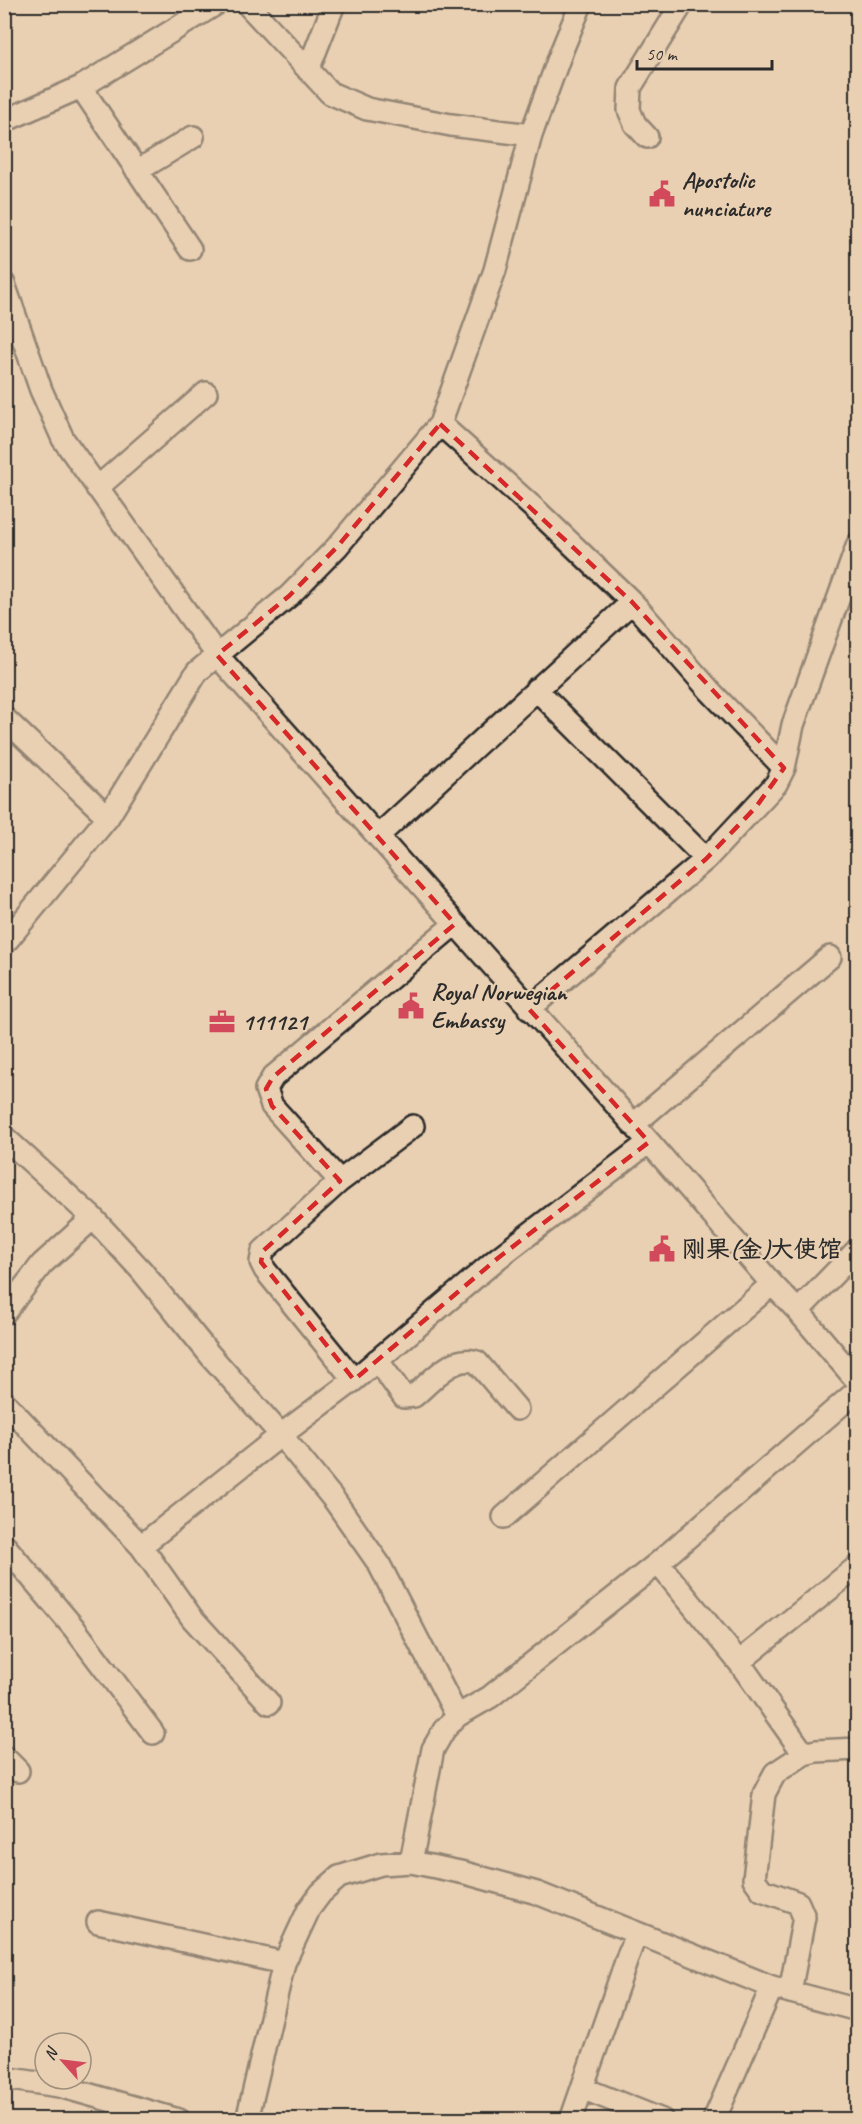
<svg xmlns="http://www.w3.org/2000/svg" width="862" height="2124" viewBox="0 0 862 2124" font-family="Caveat,'LXGW WenKai TC',sans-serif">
<rect width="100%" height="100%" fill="#ead0b2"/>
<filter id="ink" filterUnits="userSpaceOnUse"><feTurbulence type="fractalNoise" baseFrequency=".0167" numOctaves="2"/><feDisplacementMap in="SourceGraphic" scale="12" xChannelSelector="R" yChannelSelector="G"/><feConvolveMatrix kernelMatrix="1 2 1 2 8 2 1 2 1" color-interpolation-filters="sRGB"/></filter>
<g filter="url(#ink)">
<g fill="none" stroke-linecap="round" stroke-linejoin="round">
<g stroke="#2b2b2b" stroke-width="26">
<path id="minor" d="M247,4L330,93L367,109L451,125L531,135
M308,70L334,4
M81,87L190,249
M4,121L81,87L216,4
M647,137L635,124L629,110L630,88L682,4
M137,171L193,137
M4,284L41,390L63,439L217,655L649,1142L772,1284L798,1311L858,1382
M440,424L537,511L632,602
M97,488L206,393
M536,689L706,859
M4,718L108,817
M378,836L632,602L710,691L784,768
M4,944L108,817L197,672L289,596L337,547L440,424L495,270L531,135L562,50L581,4
M529,1009L706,859L776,784L784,768L793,725L858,544
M633,1125L830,957
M4,1137L93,1218L141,1270L210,1355L281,1435L335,1501L379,1564L457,1716
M340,1181L272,1106L266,1089L273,1077L455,924
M798,1311L858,1249
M4,1313L42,1264L93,1218
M377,1360L404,1397L414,1396C432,1381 453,1354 477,1362L517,1409
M354,1380L265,1270L261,1262L263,1251L340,1181L413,1126
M4,1402L141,1546L192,1618L269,1703
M504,1517L772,1284
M4,1545L74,1628L153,1733
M141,1546L281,1435L354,1380L498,1258L649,1142
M658,1563L739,1662L804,1754
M739,1662L858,1566
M4,1757L18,1771
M411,1862L433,1749L444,1730L457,1716L490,1697L658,1563L858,1390
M98,1922L284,1963
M790,1992L804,1917L798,1903L762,1890L754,1879L764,1794L775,1773L804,1754L816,1751L858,1749
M4,2078L59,2086L179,2120
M582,2088L662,2120
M247,2120L284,1963L309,1909L321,1893L339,1877L381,1864L411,1862L465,1873L537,1893L772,1987L858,2010
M571,2120L636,1933
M714,2120L772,1987"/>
</g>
<use href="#minor" stroke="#ead0b2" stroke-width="21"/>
</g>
</g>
<path d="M0 0H862V2124H0ZM440,424L632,602L784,768L756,807L706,859L529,1009L649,1142L498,1258L354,1380L261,1262L263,1251L340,1181L272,1106L266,1089L273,1077L455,924L217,655L289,596L337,547Z" fill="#ead0b2" fill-opacity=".55" fill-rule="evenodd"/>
<path fill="none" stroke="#d62828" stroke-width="4.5" stroke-dasharray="12 8" stroke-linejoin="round" d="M440,424L632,602L784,768L756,807L706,859L529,1009L649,1142L498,1258L354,1380L261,1262L263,1251L340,1181L272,1106L266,1089L273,1077L455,924L217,655L289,596L337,547Z"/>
<defs>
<g id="civic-bare" transform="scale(2.07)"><path d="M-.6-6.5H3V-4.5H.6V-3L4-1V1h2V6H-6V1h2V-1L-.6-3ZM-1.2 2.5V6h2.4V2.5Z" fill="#d1495b" stroke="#ead0b2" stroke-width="2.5" paint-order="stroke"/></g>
<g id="office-bare" transform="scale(2.07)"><path d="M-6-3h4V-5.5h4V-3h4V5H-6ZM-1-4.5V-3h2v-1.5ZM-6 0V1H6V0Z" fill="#d1495b" stroke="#ead0b2" stroke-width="2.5" paint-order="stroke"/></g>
</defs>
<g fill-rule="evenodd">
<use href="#civic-bare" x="662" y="194"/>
<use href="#civic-bare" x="411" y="1006"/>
<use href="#office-bare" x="222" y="1022"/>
<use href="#civic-bare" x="662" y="1249"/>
</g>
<g text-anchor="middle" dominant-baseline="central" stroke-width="4.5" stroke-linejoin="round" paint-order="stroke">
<g font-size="24" font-weight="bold" fill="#2b2b2b" stroke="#ead0b2" text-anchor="start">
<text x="682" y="180">Apostolic<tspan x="682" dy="28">nunciature</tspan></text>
<text x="431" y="992">Royal Norwegian<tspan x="431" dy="28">Embassy</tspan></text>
<text x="242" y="1022">111121</text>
<text x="682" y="1249">刚果(金)大使馆</text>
</g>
</g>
<rect width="862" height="2124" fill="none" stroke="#ead0b2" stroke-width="24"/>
<rect x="12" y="12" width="838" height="2100" fill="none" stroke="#2b2b2b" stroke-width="2" filter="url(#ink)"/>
<g transform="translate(63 2061) rotate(298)"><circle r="28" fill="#ead0b2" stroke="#9e8e7c" stroke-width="1.5"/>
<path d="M0-4.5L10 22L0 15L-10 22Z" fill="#d1495b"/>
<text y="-9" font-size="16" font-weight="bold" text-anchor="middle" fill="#2b2b2b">N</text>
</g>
<path d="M637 60v9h135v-9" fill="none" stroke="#2b2b2b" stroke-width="3"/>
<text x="646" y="60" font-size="18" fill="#2b2b2b" stroke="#ead0b2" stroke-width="4.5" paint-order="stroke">50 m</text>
</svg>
